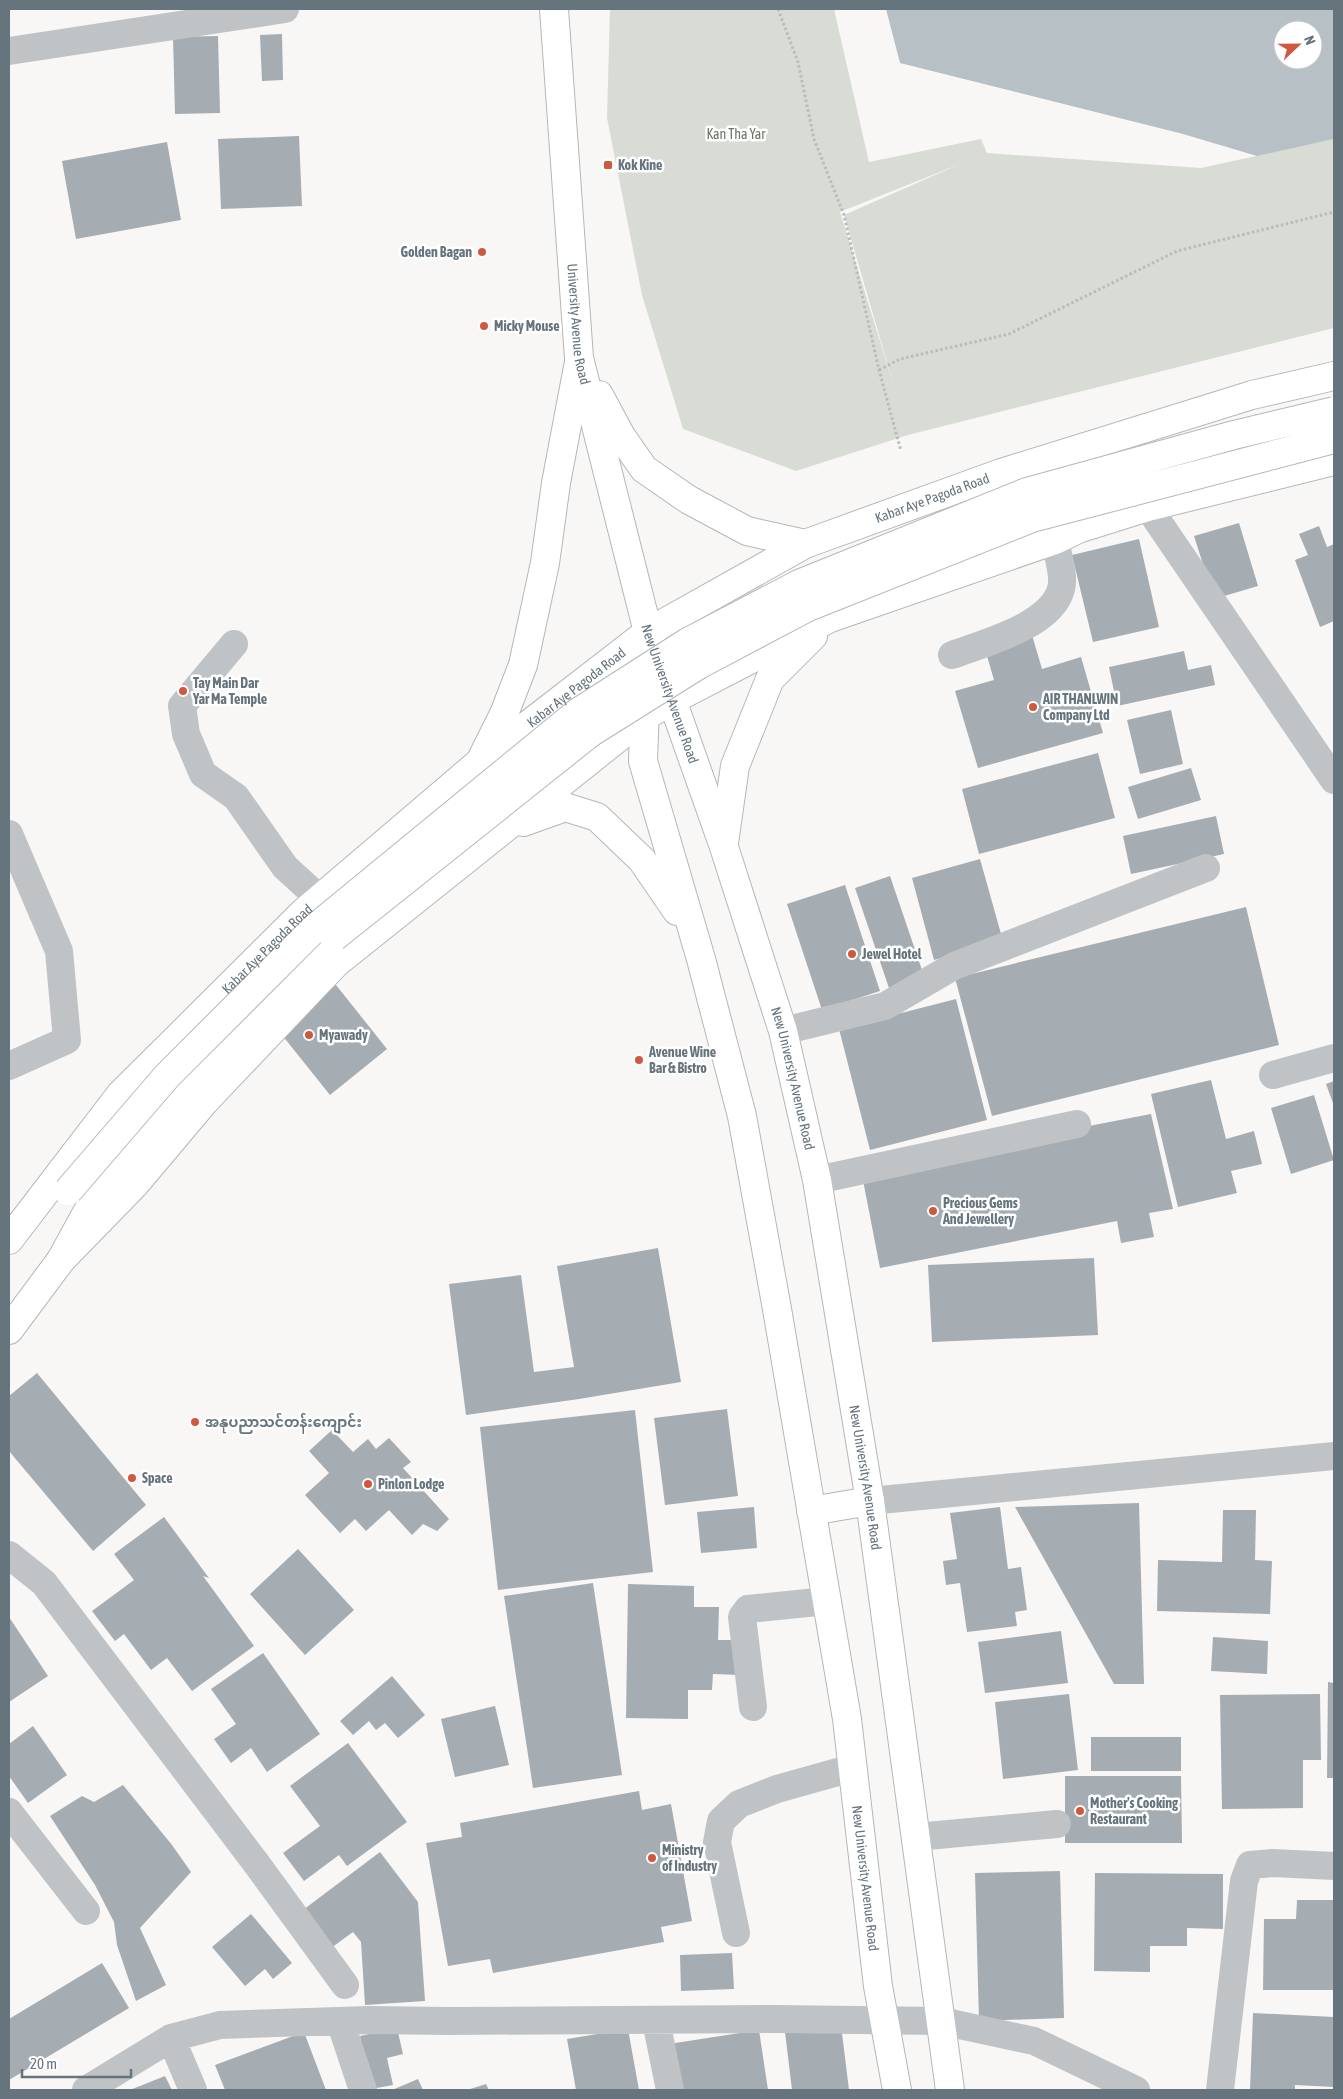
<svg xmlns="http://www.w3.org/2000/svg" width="1343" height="2099" viewBox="0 0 1343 2099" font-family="'Asap Condensed','Noto Sans Myanmar',sans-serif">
<rect width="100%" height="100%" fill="#f8f7f5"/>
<path fill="#d8dcd5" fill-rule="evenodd" d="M610,9H834L869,162L981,139L987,153L1201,168L1334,139V328L908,435L796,471L683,429L642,295L607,118ZM960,164L844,215L894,386L840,212Z"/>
<path fill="#b7c1c5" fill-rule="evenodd" d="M886,9H1334V139L1257,156L1183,134L900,63ZM1283,30H1313V60H1283Z"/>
<path fill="#a5acb2" d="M282,34L283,80L262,81L260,35Z
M218,36L220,113L175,114L173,37Z
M299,136L302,206L221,209L218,139Z
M167,142L181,220L76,239L62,161Z
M1239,523L1258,586L1214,599L1194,536Z
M1319,526L1327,547L1334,544V621L1320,627L1295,560L1308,555L1299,534Z
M1139,539L1159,627L1093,642L1072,555Z
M1032,635L1042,669L1081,657L1103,733L978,768L955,691L994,680L985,649Z
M1184,651L1188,670L1211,665L1215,685L1117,706L1109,667Z
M1171,710L1183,764L1140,774L1127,720Z
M1098,753L1115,818L979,854L962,789Z
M1191,768L1201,800L1138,819L1128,787Z
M1216,816L1224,854L1131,874L1123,836Z
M980,859L1003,941L934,960L912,878Z
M890,876L924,976L889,988L855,888Z
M845,885L880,991L822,1010L787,904Z
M1246,907L1279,1045L992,1116L955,978Z
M336,985L387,1049L330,1095L278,1030Z
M956,999L987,1120L870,1150L839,1029Z
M1211,1080L1226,1139L1254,1131L1262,1164L1231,1171L1237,1193L1178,1207L1151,1094Z
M1334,1081V1106L1326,1084Z
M1314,1095L1334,1160L1291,1174L1271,1108Z
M1151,1114L1173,1209L1149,1213L1154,1237L1121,1243L1117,1221L880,1268L861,1170Z
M658,1248L681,1382L579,1399L466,1415L449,1284L521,1275L534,1372L574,1367L557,1266Z
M1094,1258L1098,1335L932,1342L928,1265Z
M37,1373L146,1505L93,1551L9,1451V1396Z
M727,1409L738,1496L665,1505L654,1418Z
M635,1410L653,1572L498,1590L480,1427Z
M332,1430L353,1452L368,1439L376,1449L389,1438L411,1462L403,1468L449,1519L437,1531L423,1524L412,1535L389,1510L366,1531L355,1519L340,1533L305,1495L329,1473L309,1451Z
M1139,1503L1144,1684H1114L1015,1507Z
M754,1507L757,1548L701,1553L697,1512Z
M1000,1507L1008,1569L1021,1567L1027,1610L1015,1612L1017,1626L967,1632L960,1583L946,1585L943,1561L957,1559L950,1513Z
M1223,1510H1256L1255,1560L1272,1561L1270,1614L1157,1611L1158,1560L1222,1562Z
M164,1517L209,1578L203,1576L254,1646L192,1691L167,1658L151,1670L124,1634L115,1641L92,1611L134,1580L114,1554Z
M298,1549L354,1610L305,1655L250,1594Z
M593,1583L622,1775L533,1788L504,1596Z
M628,1584L694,1586V1607H719L718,1640H739V1675L713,1674L712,1690H688V1719L626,1718Z
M9,1617L48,1676L9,1702Z
M1061,1631L1068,1683L985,1693L978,1642Z
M1213,1637L1268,1641L1267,1674L1211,1671Z
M263,1653L320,1734L267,1772L251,1748L231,1763L214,1739L236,1724L211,1689Z
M392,1676L425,1715L398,1738L385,1723L376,1730L369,1721L353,1735L340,1721Z
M1328,1682L1334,1683V1778H1327Z
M1069,1694L1078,1770L1003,1779L995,1702Z
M1320,1694L1321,1760H1303V1808L1222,1809L1220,1695Z
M495,1706L509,1765L455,1777L441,1719Z
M33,1726L67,1775L28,1803L9,1776V1744Z
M1091,1737H1181V1771H1091Z
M348,1743L407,1822L347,1866L339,1855L304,1881L283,1853L320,1826L290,1786Z
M1065,1776H1181L1182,1843H1065Z
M123,1785L172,1845L191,1872L140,1928L166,1985L136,2001L117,1945L114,1922L95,1885L50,1816L82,1796L94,1802Z
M639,1791L642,1810L671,1804L692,1921L661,1927L664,1942L493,1973L490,1959L448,1966L426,1843L462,1837L460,1823Z
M380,1852L418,1902L425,2001L365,2005L361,1942L353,1932L331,1948L303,1910Z
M1060,1871L1064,2018L979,2021L975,1873Z
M1095,1873L1223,1874V1929L1187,1928V1946H1150V1972L1094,1971Z
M1297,1900H1334V1990H1263L1264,1919H1296Z
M251,1914L292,1963L273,1979L265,1969L245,1986L212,1947Z
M732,1953L734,1989L681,1991L680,1955Z
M102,1963L129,2008L9,2080V2019Z
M1253,2013L1334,2017V2087L1295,2085V2090H1250Z
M841,2025L849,2090H792L785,2032Z
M397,2028L403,2054L387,2058L393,2085L371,2089L360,2036Z
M628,2029L639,2090H576L567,2039Z
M759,2030L768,2090H676L669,2044Z
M304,2032L326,2090H225L215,2065Z
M165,2076L172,2090H130Z
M418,2079L423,2090H392Z
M486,2084L489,2090H467Z"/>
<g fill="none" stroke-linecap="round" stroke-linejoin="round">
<g stroke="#b3b7ba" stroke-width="30">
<g id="major">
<path id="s1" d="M554,9L579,358L648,632L724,847L783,1031L817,1180L870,1501L950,2090"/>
<path d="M599,395L621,436L644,469L689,500L747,531L805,544"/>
<path id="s2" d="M645,706L643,761L701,959L742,1116L777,1309L847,1719L878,1986L897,2090"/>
<path d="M483,756L504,714L523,665L545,563L556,483L578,367"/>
<path d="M523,822L565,807L597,817L642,860L677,911"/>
<path d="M724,843L735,766L770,679L813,636"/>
<path id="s3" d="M9,1240L120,1095L303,913L480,762L648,632L805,544L1001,473L1252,395L1334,376"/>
<path d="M61,1260L135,1184L204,1102L336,963L644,717L672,700L830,618L1055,540L1078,529L1148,507L1334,461"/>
<path d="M9,1330L61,1260L90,1207L203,1068L334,937"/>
<path d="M811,1511L870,1501"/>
</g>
</g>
<path stroke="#b9bcbe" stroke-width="3" stroke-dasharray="2.5 2.5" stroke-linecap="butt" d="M778,9L798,62L814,139L844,215L879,370L901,451
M879,370L900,359L1009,334L1177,251L1334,212"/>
<path stroke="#bfc3c6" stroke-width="28" d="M9,51L285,9
M1148,507L1334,780
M234,644L182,706L186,734L203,774L236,797L285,867L320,899
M952,655C984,643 1051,626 1061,589C1065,577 1057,552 1055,540
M9,834L59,951L67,1040L9,1066
M783,1031L885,1006L954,966L1206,868
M1273,1075L1334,1058
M817,1180L1077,1124
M870,1501L1334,1456
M9,1555L44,1583L256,1863L345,1985
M753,1707L742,1617L748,1609L827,1601
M9,1812L86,1911
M916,1837L1057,1824
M736,1933L717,1842L721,1821L739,1804L777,1789L852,1768
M340,2021L363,2090
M656,2021L670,2090
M171,2038L193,2090
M86,2090L171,2038L220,2025L369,2020L449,2021L775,2019L941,2021L1034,2041L1136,2090
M1220,2090L1244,1881L1250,1865L1273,1863L1334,1866"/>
<use href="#major" stroke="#fff" stroke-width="28"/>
<g stroke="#b3b7ba" stroke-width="30" stroke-linecap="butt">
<path id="major-bridge" d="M334,937L590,733L700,664L808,607L1032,518L1334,439
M68,1191L167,1076L316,927L577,713L688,642L799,584L1027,492L1234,435L1334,411"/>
</g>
<use href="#major-bridge" stroke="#fff" stroke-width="28"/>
</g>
<g fill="#ce593f" stroke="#fff" stroke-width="2">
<rect x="603" y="160" width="10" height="10" rx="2.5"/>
<circle cx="482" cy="252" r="5"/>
<circle cx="484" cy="326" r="5"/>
<circle cx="183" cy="691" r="5"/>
<circle cx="1033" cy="707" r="5"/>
<circle cx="852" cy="954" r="5"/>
<circle cx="309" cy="1035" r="5"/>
<circle cx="639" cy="1060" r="5"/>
<circle cx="933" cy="1211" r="5"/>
<circle cx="195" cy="1422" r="5"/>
<circle cx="132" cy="1478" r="5"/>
<circle cx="368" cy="1484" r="5"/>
<circle cx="1080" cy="1811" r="5"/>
<circle cx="652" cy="1858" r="5"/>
</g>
<g text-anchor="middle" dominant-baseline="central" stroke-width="5" stroke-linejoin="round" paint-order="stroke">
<g font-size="14" fill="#687664" stroke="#fff">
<text x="736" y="134">Kan Tha Yar</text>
</g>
<g font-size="14" font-weight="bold" fill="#66747d" stroke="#fff" text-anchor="start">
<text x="618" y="165">Kok Kine</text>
<text x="472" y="252" text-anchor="end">Golden Bagan</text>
<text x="494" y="326">Micky Mouse</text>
<text x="193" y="683">Tay Main Dar<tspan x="193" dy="16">Yar Ma Temple</tspan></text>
<text x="1043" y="699">AIR THANLWIN<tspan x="1043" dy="16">Company Ltd</tspan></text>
<text x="862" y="954">Jewel Hotel</text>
<text x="319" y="1035">Myawady</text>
<text x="649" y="1052">Avenue Wine<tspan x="649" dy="16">Bar &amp; Bistro</tspan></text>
<text x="943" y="1203">Precious Gems<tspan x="943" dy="16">And Jewellery</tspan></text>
<text x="205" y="1422">အနုပညာသင်တန်းကျောင်း</text>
<text x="142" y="1478">Space</text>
<text x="378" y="1484">Pinlon Lodge</text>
<text x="1090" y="1803">Mother's Cooking<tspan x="1090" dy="16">Restaurant</tspan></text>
<text x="662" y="1850">Ministry<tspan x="662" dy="16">of Industry</tspan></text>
</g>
<g font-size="14" fill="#66747d" stroke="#fff">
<text stroke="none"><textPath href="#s1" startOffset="316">University Avenue Road</textPath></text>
<text stroke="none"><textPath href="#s3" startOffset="1201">Kabar Aye Pagoda Road</textPath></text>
<text stroke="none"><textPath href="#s3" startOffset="795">Kabar Aye Pagoda Road</textPath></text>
<text stroke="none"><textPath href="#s1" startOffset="698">New University Avenue Road</textPath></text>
<text stroke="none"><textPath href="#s3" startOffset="390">Kabar Aye Pagoda Road</textPath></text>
<text stroke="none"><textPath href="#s1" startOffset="1102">New University Avenue Road</textPath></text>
<text stroke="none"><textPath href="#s1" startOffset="1508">New University Avenue Road</textPath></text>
<text stroke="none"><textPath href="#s2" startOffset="1196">New University Avenue Road</textPath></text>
</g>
</g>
<rect width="1343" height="2099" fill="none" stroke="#66747d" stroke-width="20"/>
<g transform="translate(1298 45) rotate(68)"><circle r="24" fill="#ffffff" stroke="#c2c7cb"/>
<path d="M0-4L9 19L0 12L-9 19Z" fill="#ce593f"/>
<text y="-8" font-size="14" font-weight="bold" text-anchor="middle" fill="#66747d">N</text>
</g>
<path d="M22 2069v8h109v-8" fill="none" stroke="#66747d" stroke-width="2.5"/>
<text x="30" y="2069" font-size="15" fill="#66747d" stroke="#ffffff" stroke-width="4" paint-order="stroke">20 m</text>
</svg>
